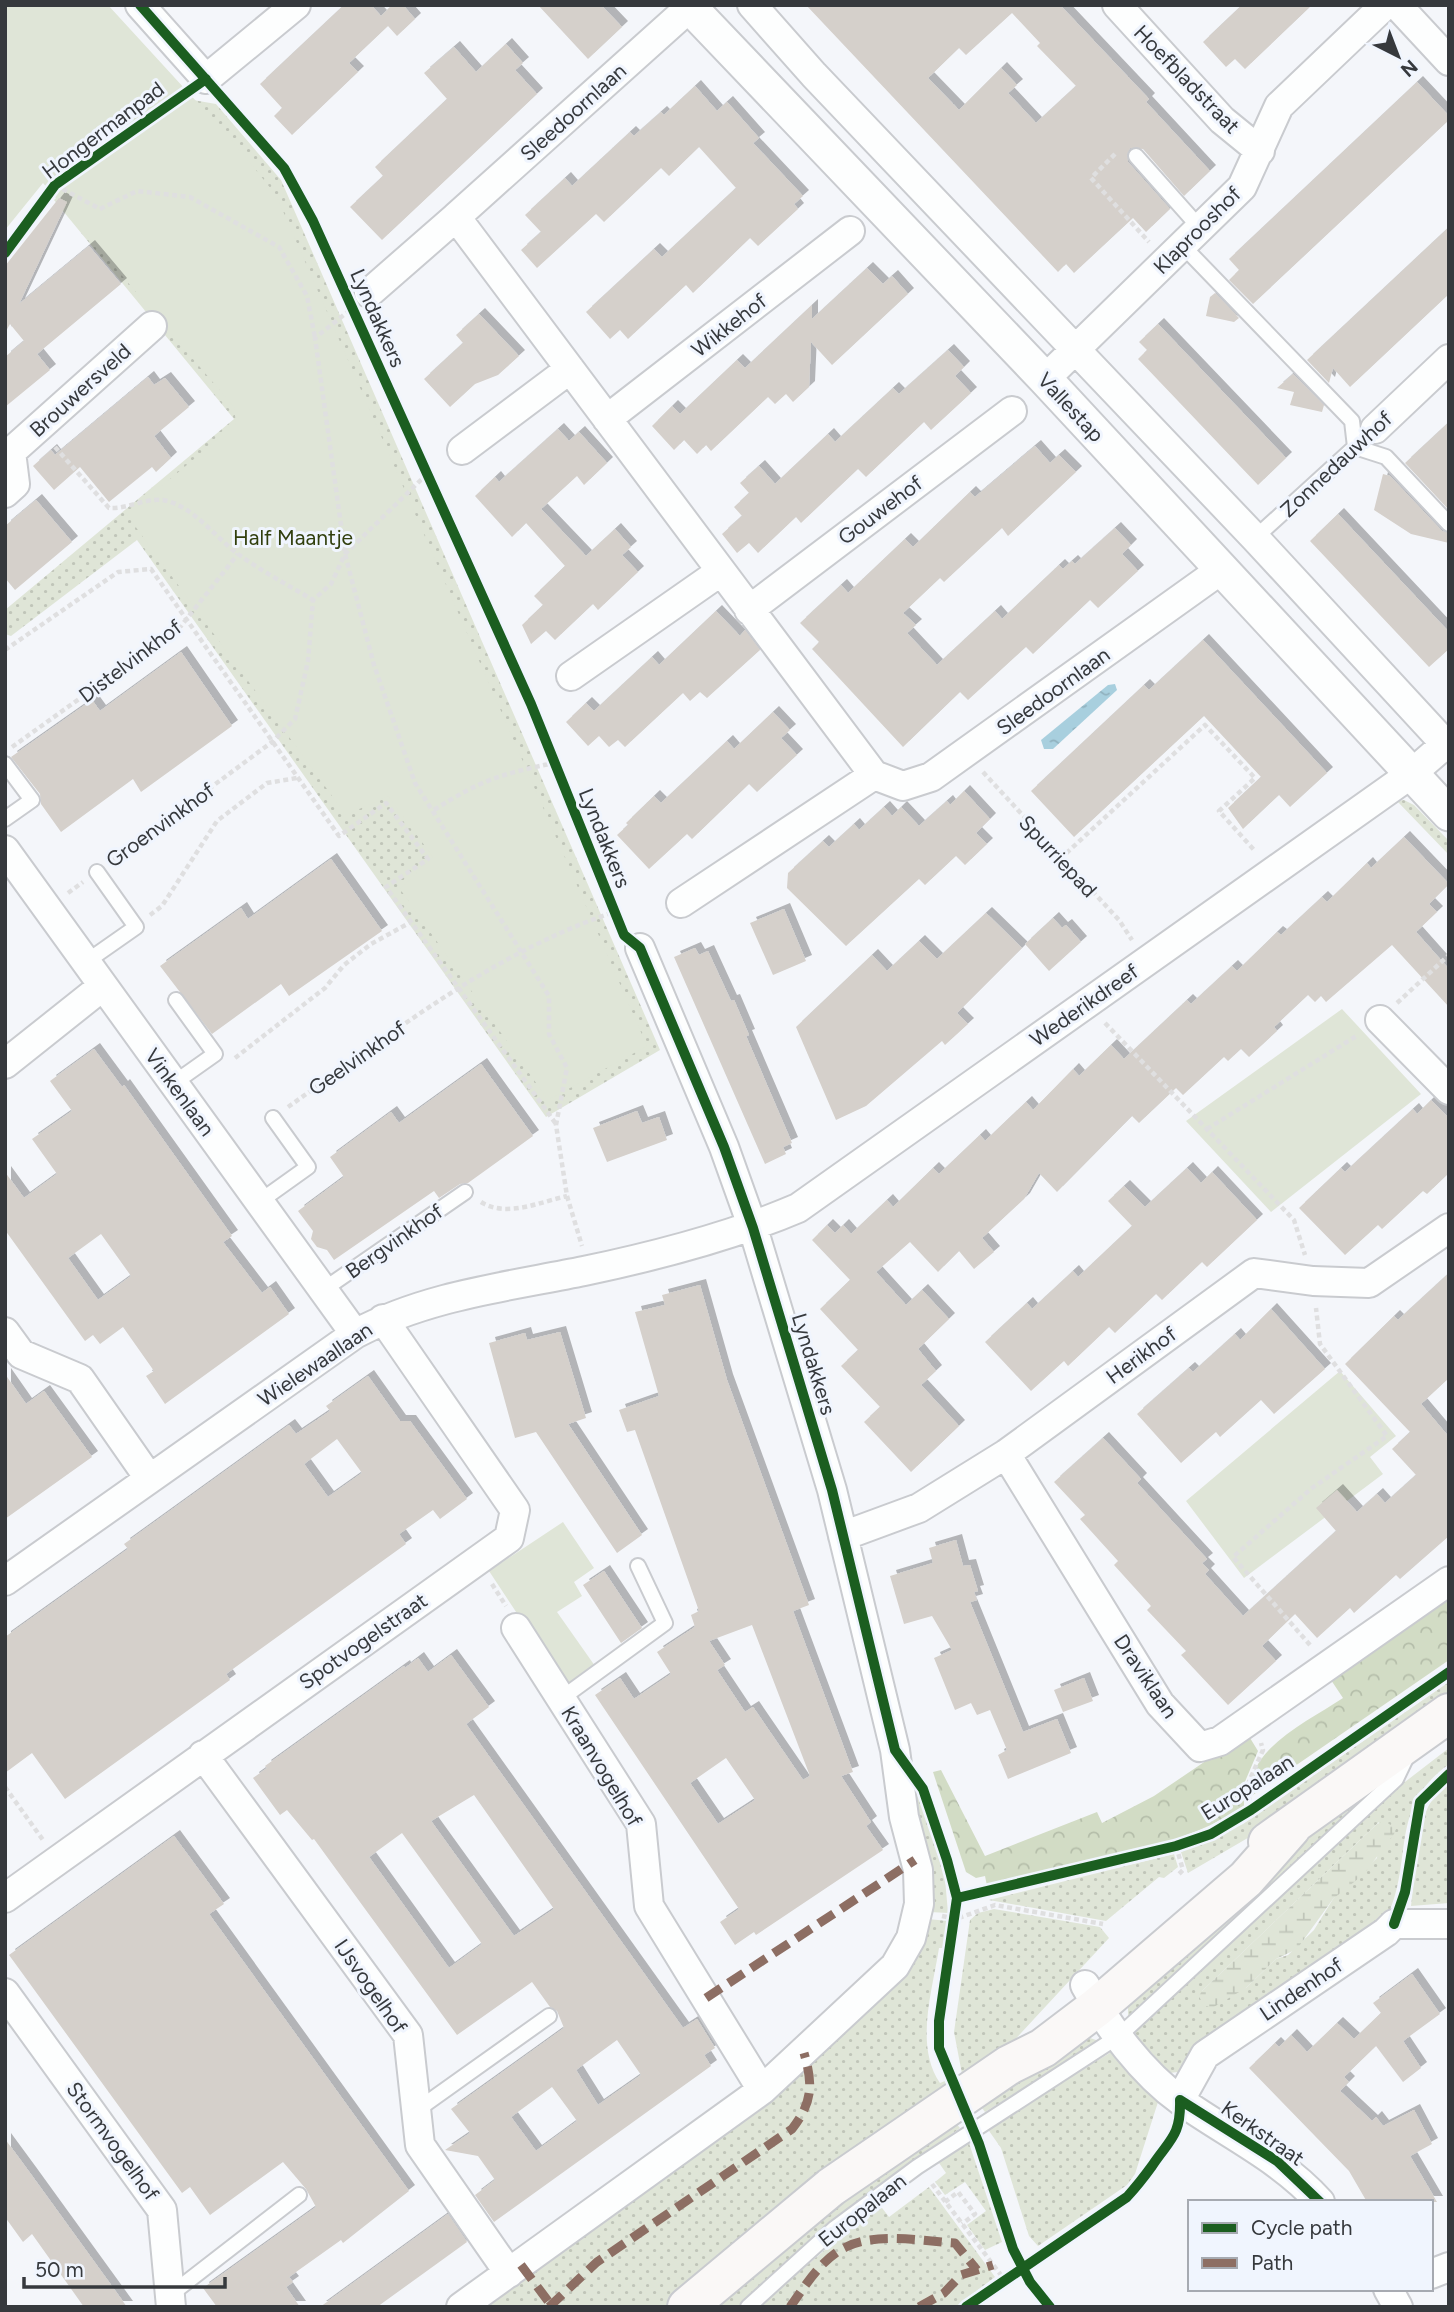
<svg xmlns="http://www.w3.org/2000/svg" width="1454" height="2312" viewBox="0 0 1454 2312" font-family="Figtree,sans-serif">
<defs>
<pattern id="grass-dots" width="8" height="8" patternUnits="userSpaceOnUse" patternTransform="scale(1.75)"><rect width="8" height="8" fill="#dfe5d7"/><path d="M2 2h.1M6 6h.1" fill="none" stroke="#c0c5b9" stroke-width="1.8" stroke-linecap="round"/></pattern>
<pattern id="forest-crowns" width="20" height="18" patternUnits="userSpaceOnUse" patternTransform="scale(1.75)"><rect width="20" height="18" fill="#d2dcc5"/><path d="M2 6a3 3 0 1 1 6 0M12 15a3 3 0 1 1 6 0" fill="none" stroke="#b5beaa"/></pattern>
<pattern id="wetland-marsh" width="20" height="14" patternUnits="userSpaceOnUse" patternTransform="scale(1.75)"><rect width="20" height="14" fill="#dfe5d7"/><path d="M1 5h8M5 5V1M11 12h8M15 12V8" fill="none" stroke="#c0c5b9"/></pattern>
<pattern id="water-ripples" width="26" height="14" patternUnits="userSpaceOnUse" patternTransform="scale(1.75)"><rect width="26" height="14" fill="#a8cfde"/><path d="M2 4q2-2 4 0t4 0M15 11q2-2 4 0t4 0" fill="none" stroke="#91b2bf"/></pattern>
<filter id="shadow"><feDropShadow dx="6" dy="-6" stdDeviation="0" flood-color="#0004"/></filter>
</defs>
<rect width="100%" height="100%" fill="#f4f6fa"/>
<path fill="url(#grass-dots)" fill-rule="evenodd" d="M193,100L216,104L281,180L660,1050L546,1117L137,540L11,636L5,634V610L234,419L54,200L91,164Z
M1404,800L1414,805L1449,841V855L1397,801Z
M1449,1682V1697L1280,1819L1188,1873L1181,1852L1243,1824Z
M1449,1748V1764C1387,1809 1415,1860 1386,1919L1178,2072L1169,2073L1135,2034L1138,2029L1401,1785ZM1379,1822L1377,1858L1333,1899L1314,1930L1288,1955L1276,1959L1246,1988L1202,1991Z
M1449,1781V1903L1411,1906C1417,1865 1412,1809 1449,1781Z
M1362,1790L1368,1796L1128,2016V2003L1292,1847Z
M913,1791L917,1793L944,1867L948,1913L930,1912Z
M1174,1854L1178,1867L1164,1878L1159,1877L1106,1921L989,1900Z
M994,1909L1100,1927L1109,1938L1009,2046L708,2269L668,2307H480L731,2125L928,1919L948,1921L943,1948H939C933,1988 914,2046 940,2083L962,2074L954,2032L970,1920L978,1913Z
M1087,2037L1099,2041L985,2112L979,2104Z
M1113,2051L1158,2102L1135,2174L1127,2185L1038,2246L1029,2236L1001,2148L987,2128Z
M954,2121L960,2128L886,2182L737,2307H707L745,2271Z
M968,2140L1002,2242L985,2250L967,2225L986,2211L965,2182L945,2195L935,2182L946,2173L937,2160Z
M929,2187L995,2277L955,2307H758L879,2204L889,2217Z"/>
<path fill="url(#forest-crowns)" d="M1449,1595V1660L1250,1797C1246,1748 1309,1721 1343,1698L1329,1677Z
M1247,1733L1258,1751L1244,1784V1806C1182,1850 1063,1867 987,1886L985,1876L976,1878L966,1872L933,1772L941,1770L985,1856L1097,1812L1102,1823L1154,1796Z"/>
<path fill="url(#wetland-marsh)" d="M1385,1821L1396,1829L1394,1834L1364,1874L1333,1899L1297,1949L1276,1959L1246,1988L1212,2008L1203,2005L1199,1996L1202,1991L1377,1824Z"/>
<path fill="#dfe5d7" d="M5,5H108L229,137L276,195L647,1046L548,1100L400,889L433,857L388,796L346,815L127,515L236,424L234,407L43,183L5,230Z
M1342,1009L1421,1094L1271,1212L1186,1121Z
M1340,1371L1396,1436L1370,1457L1383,1474L1244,1578L1186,1501Z
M563,1522L594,1568L574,1582L582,1596L557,1612L595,1666L565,1686L489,1571Z"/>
<path fill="url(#water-ripples)" d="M1115,684L1117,690L1053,749H1044L1041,740L1108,685Z"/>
<path fill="#d5d0cb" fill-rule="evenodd" filter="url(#shadow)" d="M344,5H371L381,16L392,5H403L415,19L397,36L388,26L369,44L349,63L358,72L292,135L274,116L282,108L260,84Z
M538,5H601L622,27L588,59Z
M806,5H1060L1149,99L1146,102L1210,171L1184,196L1143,149L1130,148L1127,154L1128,162L1170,209L1146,232L1133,218L1074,273L1066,264L1058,272ZM1012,13L1040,43L1037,46L1076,86L1036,123L1008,93L1017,85L1001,68L959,110L928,78L959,48L966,55Z
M1242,5H1312L1245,69L1235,59L1226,67L1203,42Z
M506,44L523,63L515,70L537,94L382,240L350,207L383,176L375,167L447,99L424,73L454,47L476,72Z
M1417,82L1449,116V120L1253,304L1229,280L1239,270L1229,259Z
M695,86L717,111L727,102L759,138L753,143L803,196L794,204L798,209L758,246L750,238L693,293L686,285L628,339L620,330L610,339L586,312L654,249L662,257L736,188L699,147L669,176L661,168L604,222L596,214L537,268L521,250L541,232L525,215L565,178L572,186L630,132L634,136L661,112L664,115Z
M59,198L67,202L19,304L89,246L121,284L37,354L50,370L5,407V357L24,341L10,324L5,333V266Z
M1449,227V294L1350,387L1333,368L1329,383L1307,360Z
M867,268L883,284L892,276L908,294L832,365L811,342L809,387L793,402L786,394L775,404L768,397L711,451L706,445L697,454L684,440L674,450L652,426L672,406L680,414L737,360L745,368L812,305V319Z
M1215,293L1239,318L1234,322L1206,316L1210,297Z
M479,314L519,356L498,375L475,384L450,407L424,379L463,343L456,335Z
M1158,324L1286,458L1258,485L1138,359L1147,350L1139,342Z
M948,350L964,367L955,376L971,393L931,430L924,422L866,477L858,469L801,523L796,517L758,553L749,543L737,553L722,534L742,516L734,507L749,493L740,483L759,466L775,484L828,434L835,442L893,388L899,394Z
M1293,374L1324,405L1322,412L1290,405L1294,392L1277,388Z
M148,377L154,385L165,378L189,407L154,436L171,458L156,472L152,467L109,502L80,467L54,490L33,466L51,450L55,455Z
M1449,422V510L1405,463Z
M558,429L569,441L579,432L607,463L584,485L577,476L541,509L586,556L615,529L631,547L622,555L638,572L598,610L593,604L555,640L546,631L531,644L522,625L543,605L534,596L565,566L526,523L512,537L475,496L495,477L499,482Z
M1035,446L1050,463L1059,455L1076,472L1008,536L1002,528L944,582L940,578L903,613L916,625L907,633L937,665L995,611L1002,619L1059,565L1063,569L1072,561L1075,564L1115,528L1131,545L1122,554L1138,571L1098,608L1090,600L1033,654L1026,647L968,700L960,692L903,747L812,649L819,642L800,623L841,585L848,593L905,539L913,547L970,492L975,497Z
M1383,474L1390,476L1442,531L1449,533V543L1411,534L1374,510Z
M36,500L72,542L15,590L5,578V526Z
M1338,514L1449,632V649L1429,667L1310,541Z
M716,611L740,636L745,630L760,650L707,698L700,692L690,701L683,693L625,747L618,740L609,747L599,736L588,746L566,722L586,703L594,711L652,657L659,665Z
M1203,640L1327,773L1290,807L1279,795L1243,829L1228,808L1261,777L1204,716L1074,837L1031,791L1144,685L1149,690Z
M181,652L232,726L141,792L133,779L61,832L41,804L40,794L11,757L92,700L100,711Z
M773,712L790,730L781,738L797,755L757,792L749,784L692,839L687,834L649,869L617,835L628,825L626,823L654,796L661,803L727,741L734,749Z
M964,791L990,819L976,833L987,844L965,865L956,856L925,885L919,879L846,946L787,888L788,873L823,841L829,847L854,824L859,830L884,807L892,816L901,807L919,826L947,801L950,805Z
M1404,837L1449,884L1429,904L1437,912L1416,932L1449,969V1007L1392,945L1326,1002L1321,996L1315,1002L1308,995L1274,1027L1277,1031L1249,1057L1241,1049L1228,1061L1224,1057L1183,1095L1176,1088L1139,1123L1132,1116L1057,1192L1039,1173L1024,1199L982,1238L994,1252L974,1269L959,1251L938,1272L910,1242L876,1272L906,1305L922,1290L949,1319L918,1349L936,1371L921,1385L959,1426L911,1472L864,1422L880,1407L841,1366L858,1350L820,1309L850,1280L812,1240L827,1225L835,1233L843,1225L851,1234L887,1200L893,1207L933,1168L939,1174L980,1135L985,1141L1026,1102L1033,1110L1073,1069L1079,1076L1111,1045L1124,1059L1187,1000L1191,1004L1232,966L1237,971L1277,932L1281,935L1322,897L1327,902L1367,863L1371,868Z
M331,859L382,931L289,996L281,984L212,1034L160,966L241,908L248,919Z
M784,909L806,961L773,975L750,923Z
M986,913L1022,948L957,1013L968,1024L945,1045L942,1041L866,1106L836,1120L796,1027L872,955L887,971L919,941L937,959Z
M1053,918L1062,928L1066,925L1081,942L1049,971L1025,944Z
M695,948L699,955L708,951L731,1001L734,1000L749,1035L746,1036L792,1143L783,1147L786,1154L765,1164L674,957Z
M94,1049L122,1087L124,1085L232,1236L223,1242L262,1293L270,1287L289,1314L165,1404L146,1376L154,1371L123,1327L100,1344L93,1335L85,1341L5,1230V1172L24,1198L57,1174L32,1139L72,1111L50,1081ZM101,1234L131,1276L98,1300L68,1258Z
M481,1064L533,1136L468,1183L460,1184L439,1198L434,1191L334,1260L327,1250L317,1247L311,1239L313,1231L298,1211L344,1177L330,1157L391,1112L399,1123Z
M1431,1100L1449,1118V1173L1427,1194L1423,1191L1382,1229L1378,1225L1345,1255L1299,1208L1341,1168L1345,1172L1413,1109L1417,1114Z
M637,1111L642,1123L659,1117L667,1140L607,1162L593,1128Z
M1187,1168L1201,1183L1212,1172L1257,1220L1207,1267L1202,1262L1162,1300L1156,1294L1115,1333L1109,1327L1068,1366L1064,1361L1031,1391L985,1342L1027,1303L1032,1309L1073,1271L1078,1277L1132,1226L1108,1201L1124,1186L1145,1207Z
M1449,1273V1378L1421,1404L1449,1437V1536L1400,1579L1396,1575L1354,1613L1350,1608L1317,1638L1295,1614L1262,1646L1276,1661L1228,1705L1181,1655L1186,1651L1147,1610L1151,1606L1114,1565L1118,1561L1080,1519L1085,1515L1054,1482L1103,1438L1141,1479L1137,1483L1207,1559L1202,1563L1209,1570L1205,1574L1243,1616L1336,1531L1316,1508L1337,1490L1357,1512L1377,1494L1385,1503L1416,1475L1392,1449L1410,1432L1345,1364L1394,1316L1398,1320Z
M700,1285L727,1380L809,1605L793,1611L853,1772L841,1776L871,1822L866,1826L883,1850L756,1935L754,1932L735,1945L720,1922L739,1909L595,1695L620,1678L634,1699L671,1674L657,1652L695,1627L691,1615L699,1611L635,1430L627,1432L619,1410L659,1396L635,1312L665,1305L662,1295ZM752,1625L810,1776L803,1780L753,1707L745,1712L717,1670L725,1665L709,1641ZM726,1758L755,1800L718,1824L690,1783Z
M1271,1309L1325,1369L1274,1414L1261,1400L1220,1437L1216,1432L1181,1463L1137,1414L1189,1368L1193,1372L1235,1334L1240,1340Z
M560,1332L586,1418L568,1424L642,1535L617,1553L536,1432L515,1438L489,1343L525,1333L527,1340Z
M5,1374L26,1404L44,1391L92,1457L5,1519Z
M368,1376L400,1421H410L467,1499L440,1519L433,1510L399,1534L406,1544L226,1674L230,1680L65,1799L32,1753L5,1773V1637L128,1549L124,1544L289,1425L296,1434L330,1411L326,1406ZM337,1439L362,1473L328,1497L304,1464Z
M956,1540L963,1566L970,1565L978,1591L974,1592L977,1600L970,1602L1023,1732L1057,1719L1071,1753L1008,1779L998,1755L1007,1750L990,1710L977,1715L971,1703L955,1710L934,1658L952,1650L932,1616L904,1624L890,1576L933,1563L929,1548Z
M604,1571L642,1628L621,1643L583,1585Z
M451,1655L489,1707L466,1724L683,2028L697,2019L715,2048L704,2055L711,2066L494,2222L475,2195L495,2180L478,2156L445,2150L470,2133L451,2109L564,2028L557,2011L550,2007L532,1982L457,2035L314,1839L312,1840L287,1810L280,1815L253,1778L267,1768L265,1766L404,1666L405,1668L418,1658L428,1672ZM474,1795L554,1909L514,1936L431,1821ZM402,1833L482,1944L449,1968L369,1857ZM617,2040L641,2075L598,2105L576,2070ZM552,2087L577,2121L536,2151L511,2117Z
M1084,1678L1093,1701L1063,1712L1054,1690Z
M174,1836L224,1904L209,1914L409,2191L343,2243L341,2240L289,2277L293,2282L286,2287L300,2307H217L203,2288L316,2207L306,2189L283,2162L210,2215L190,2187L182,2193L9,1955Z
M1412,1974L1440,2014L1403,2041L1421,2068L1403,2082L1376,2046L1344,2077L1349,2082L1340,2091L1372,2121L1376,2117L1383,2126L1414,2110L1432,2144L1410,2156L1437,2202H1367L1349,2171L1249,2068L1275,2043L1279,2047L1291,2035L1307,2052L1337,2023L1354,2039L1381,2013L1373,2003Z
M5,2139L30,2173L127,2307H84L32,2234L23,2242L5,2217Z
M448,2214L467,2242L377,2307H320Z"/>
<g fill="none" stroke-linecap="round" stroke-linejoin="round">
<g stroke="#c9cbcf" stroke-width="18">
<path id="service" d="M1136,156L1200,228
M1182,245L1352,421L1355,447L1386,457L1449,524
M1255,538L1355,447
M5,764L32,800L5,819
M86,962L136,927L97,872
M174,1083L215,1054L176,1000
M259,1202L308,1167L273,1118
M323,1290L465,1192
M562,1698L665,1623L638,1566
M417,2110L549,2016
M170,2295L299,2195
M748,2307L835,2228L917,2167L1119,2036L1396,1779L1407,1756"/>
</g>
<g stroke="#c9cbcf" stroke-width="32">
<path id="minor" d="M140,5L206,79L296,5
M752,5L814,75L1255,538L1449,748
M1117,5L1222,120L1260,151
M1397,5L1449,61
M690,7L456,217L874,775
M369,293L456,217
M1045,379L1242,187L1279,106L1385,5
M607,419L850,231
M1375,429L1449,359
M462,450L570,369
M5,493L15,484L11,452L152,326
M749,610L1012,411
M571,676L720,572
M5,850L355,1334
M681,903L874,775L903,786L931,777L1222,569
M1380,1020L1449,1090
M5,1064L103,986
M5,1332L21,1354L80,1379L149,1478
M1006,1454L1160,1704L1200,1747L1220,1741L1449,1581
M843,1536L919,1508L1006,1454L1254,1273L1313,1281L1369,1283L1449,1228
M5,1581L355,1334C426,1296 505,1287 584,1271C656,1256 730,1237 798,1208L1411,774L1449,741
M516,1628L641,1824L649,1906L762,2090
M203,1755L408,2035L420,2145L509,2273
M5,1898L509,1538L515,1510L383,1319
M1085,1985C1108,2027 1142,2073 1181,2101C1229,2135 1280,2158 1320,2202
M5,1993L162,2210L171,2307
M1180,2100L1205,2055L1386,1932L1394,1924H1449
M1431,2274L1449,2267
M1388,2289L1398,2307
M461,2307L762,2090L895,1966L911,1938L919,1904L918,1870L904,1817L895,1750L832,1490L753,1228L724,1147L640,948"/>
</g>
<g stroke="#c9cbcf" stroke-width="37">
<path id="tertiary" d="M688,5L1045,379L1449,814"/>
</g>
<g stroke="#c9cbcf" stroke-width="42">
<path id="secondary" d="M1268,1842L1449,1713
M687,2307L831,2187L1009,2065L1043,2048L1097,2007L1246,1879L1291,1828"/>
</g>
<path stroke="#dfdfe0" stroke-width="4.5" stroke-dasharray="5 3.5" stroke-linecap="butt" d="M1115,154L1091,178L1149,242
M55,185L100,209L137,191L190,197L279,247L307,296L315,338
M350,310L315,338L345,554L374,665L415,783L549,996V1034L567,1068L556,1125L567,1196L582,1246
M55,447L109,508C128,509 144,498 163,500C192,505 215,537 238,554C261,571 288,585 313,600
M5,650L118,572L151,569L339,836L386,803L428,859L386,887L556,1124
M12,747L181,626L238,554
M983,772L1119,920L1132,940
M434,810C481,780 501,774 554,763
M1060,859L1205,725L1255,778L1219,811L1255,851
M113,860L272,742L295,719L308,661L313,600L331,584L345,554L428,473
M68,893L83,882
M150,915L162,906L217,821L267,783L297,778
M1397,1003L1449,955
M1105,1023L1294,1220L1305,1255
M235,1058L325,988L344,965L371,944L411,922
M288,1107C391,1034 492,953 614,912
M1207,1129L1358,1035
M481,1202C506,1218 540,1202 567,1196
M492,1584L506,1606
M1310,1645L1233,1557L1312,1488L1387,1436L1320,1344L1316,1308
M5,1787L43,1840
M1251,1810L1247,1786L1263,1750L1261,1743
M1176,1846L1183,1870L1178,1875
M942,1916L956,1919L995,1905L1103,1924
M932,2184L1004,2279
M945,2202L958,2192L975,2214L962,2224"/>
<use href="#service" stroke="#fdfefe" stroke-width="14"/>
<use href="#minor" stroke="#fdfefe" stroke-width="28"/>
<use href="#tertiary" stroke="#fdfefe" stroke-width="33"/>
<use href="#secondary" stroke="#faf8f7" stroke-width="38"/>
<path stroke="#8d6e63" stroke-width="9" stroke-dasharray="18 9" stroke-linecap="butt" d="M706,1998L915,1860
M521,2265L551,2305
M549,2307L597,2262L792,2129C813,2102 813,2084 804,2053
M790,2307C805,2286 822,2258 846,2247C877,2232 921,2241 955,2243L977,2270
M919,2307L944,2293L961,2275L993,2265"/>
<g stroke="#f0f5fe" stroke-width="15">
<path id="cycleway" d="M140,5L284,168L313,221L531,704L624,935L640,948L724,1147L753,1228L832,1490L895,1750L923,1789L947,1860L957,1898L939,2021V2048L979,2144L1013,2249L1030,2282L1050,2307
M5,253L55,185L206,79
M957,1898L1176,1846L1211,1834L1251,1810L1449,1672
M1394,1924L1405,1892L1420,1802L1449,1774
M1180,2100L1277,2161L1320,2202
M966,2307L1127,2197C1137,2186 1144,2177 1152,2166C1170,2139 1181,2136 1180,2100"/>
</g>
<use href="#cycleway" stroke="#1b5e20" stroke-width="10"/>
</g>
<g text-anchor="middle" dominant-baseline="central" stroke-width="6" stroke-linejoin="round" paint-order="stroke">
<g font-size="21" fill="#36393d" stroke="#f0f5fe">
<text transform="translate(1187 79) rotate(46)">Hoefbladstraat</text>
<text transform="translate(573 112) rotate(-42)">Sleedoornlaan</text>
<text transform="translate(103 130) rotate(-37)">Hongermanpad</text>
<text transform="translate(1197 230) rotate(-45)">Klaprooshof</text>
<text transform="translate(378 318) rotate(66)">Lyndakkers</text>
<text transform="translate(729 325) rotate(-38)">Wikkehof</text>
<text transform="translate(80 390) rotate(-42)">Brouwersveld</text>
<text transform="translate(1071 407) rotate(47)">Vallestap</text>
<text transform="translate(1336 464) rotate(-43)">Zonnedauwhof</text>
<text transform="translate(880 510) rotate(-37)">Gouwehof</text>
<text transform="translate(130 661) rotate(-37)">Distelvinkhof</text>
<text transform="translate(1053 691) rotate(-36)">Sleedoornlaan</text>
<text transform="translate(160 825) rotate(-36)">Groenvinkhof</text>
<text transform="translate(605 838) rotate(68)">Lyndakkers</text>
<text transform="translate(1058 856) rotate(47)">Spurriepad</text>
<text transform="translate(1084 1005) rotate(-35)">Wederikdreef</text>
<text transform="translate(357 1058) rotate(-35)">Geelvinkhof</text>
<text transform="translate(180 1092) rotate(54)">Vinkenlaan</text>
<text transform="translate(394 1241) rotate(-35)">Bergvinkhof</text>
<text transform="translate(1141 1355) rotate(-36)">Herikhof</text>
<text transform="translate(315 1364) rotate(-34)">Wielewaallaan</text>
<text transform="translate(814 1364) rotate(73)">Lyndakkers</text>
<text transform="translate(363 1641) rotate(-35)">Spotvogelstraat</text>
<text transform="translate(1146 1676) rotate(56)">Draviklaan</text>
<text transform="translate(602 1766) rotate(59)">Kraanvogelhof</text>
<text transform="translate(1247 1787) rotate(-32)">Europalaan</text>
<text transform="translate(371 1986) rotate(55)">IJsvogelhof</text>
<text transform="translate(1301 1989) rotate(-34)">Lindenhof</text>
<text transform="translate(1263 2133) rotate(35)">Kerkstraat</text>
<text transform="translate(113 2141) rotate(54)">Stormvogelhof</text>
<text transform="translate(862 2210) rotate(-38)">Europalaan</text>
</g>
<g font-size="21" fill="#313f0d" stroke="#f0f5fe">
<text x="293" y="537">Half Maantje</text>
</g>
</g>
<rect width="1454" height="2312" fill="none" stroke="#36393d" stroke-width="14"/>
<rect x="1188" y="2200" width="245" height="91" fill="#f0f5fe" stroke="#a6aab1" stroke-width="2"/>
<rect x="1202" y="2223" width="35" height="10" fill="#1b5e20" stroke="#a6aab1" stroke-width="2"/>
<text x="1251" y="2235" font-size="21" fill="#36393d">Cycle path</text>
<rect x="1202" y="2258" width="35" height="10" fill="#8d6e63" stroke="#a6aab1" stroke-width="2"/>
<text x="1251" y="2270" font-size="21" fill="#36393d">Path</text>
<g transform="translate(1398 56) rotate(138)" stroke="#f0f5fe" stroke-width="5" paint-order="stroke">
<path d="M0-5L12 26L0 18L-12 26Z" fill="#36393d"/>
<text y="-10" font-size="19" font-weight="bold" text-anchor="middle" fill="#36393d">N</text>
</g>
<path d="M24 2277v10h201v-10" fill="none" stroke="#36393d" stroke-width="3.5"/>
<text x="35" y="2277" font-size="21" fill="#36393d" stroke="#f0f5fe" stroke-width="5" paint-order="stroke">50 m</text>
</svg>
